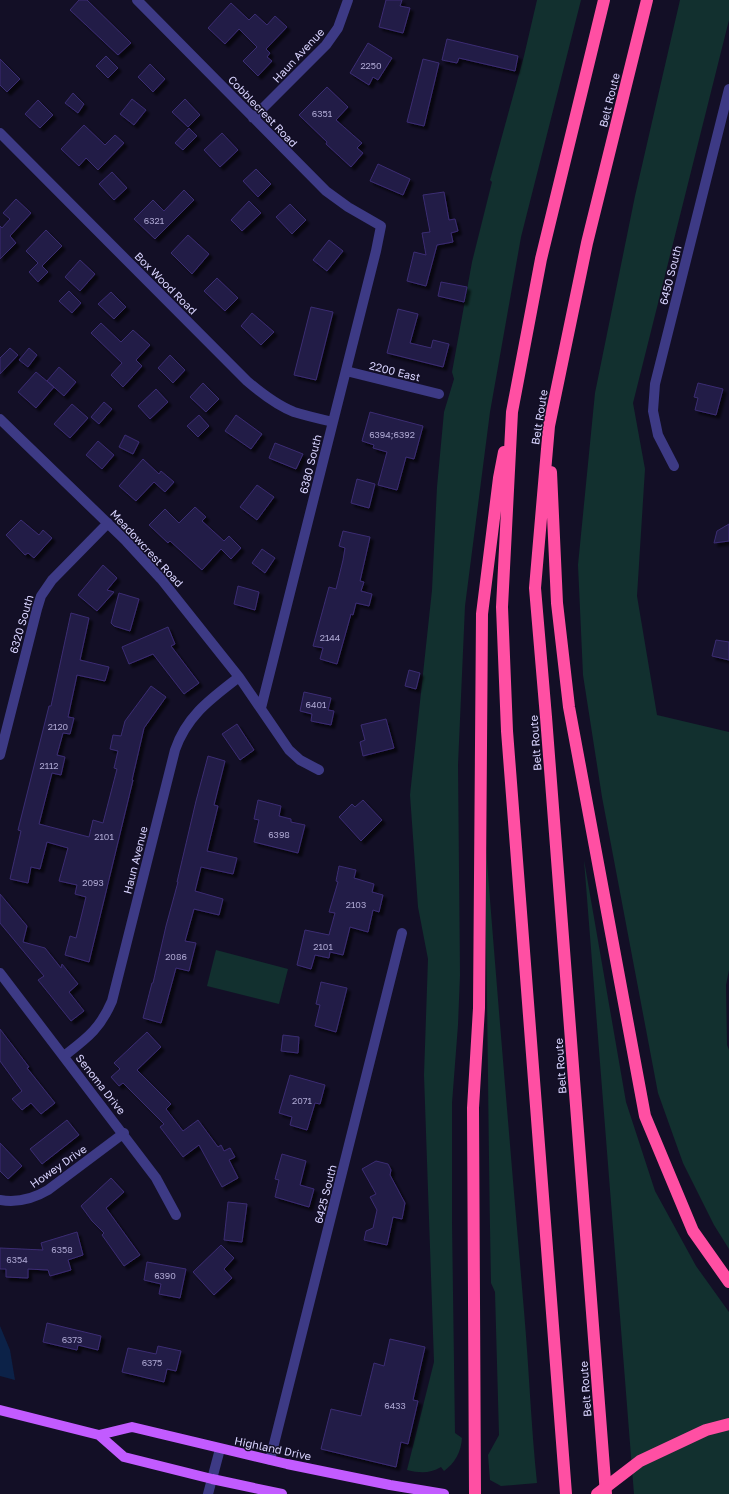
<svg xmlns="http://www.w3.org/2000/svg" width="729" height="1494" viewBox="0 0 729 1494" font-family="'Golos Text',sans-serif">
<defs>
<filter id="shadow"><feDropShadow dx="3.5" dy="3.5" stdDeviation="1" flood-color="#0009"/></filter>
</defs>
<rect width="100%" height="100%" fill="#130f26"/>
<path fill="#12302f" d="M537,0H581L521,237L490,412L465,606L458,765L460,975L458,1025L452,1103V1222L455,1433L462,1438C461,1452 455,1463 444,1471L441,1467C429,1474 420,1473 407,1470L434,1362L424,1075L428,959L418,907L410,795L432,590L437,487L444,412L454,379L452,372L472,262L492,182L490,180L524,56Z
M680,0H729V20L633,403L645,469L637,596L657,715L729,732V970L726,985L727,1045L729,1050V1249L714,1225L683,1163L658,1093L602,797L583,675L578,565L595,393L635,196Z
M484,849H486C498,1003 511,1157 524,1311C529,1368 531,1425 537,1483L501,1486L490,1480L488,1455L499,1435L495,1292L491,1283C488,1138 488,993 484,849Z
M584,860L626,1102L655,1191L696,1266L729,1312V1494H634Z
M216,950L288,969L279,1004L207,986Z"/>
<path fill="#0c2248" d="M0,1326L10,1350L15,1380L0,1376Z"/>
<path fill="#241b47" stroke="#3b2d73" filter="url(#shadow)" d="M79,0H87L131,43L118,55L70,10Z
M386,0H402L400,6L410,8L403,33L379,27Z
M231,3L249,20L255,14L267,25L275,16L287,27L266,49L270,53L267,57L272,61L258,76L243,61L257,47L239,29L225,44L208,28Z
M447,39L518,56L515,71L459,58L457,63L442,60Z
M368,43L392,58L378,80L373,77L369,85L350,73Z
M106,56L118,68L108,78L96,66Z
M0,59L20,79L7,92L0,85Z
M423,59L439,63L424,126L407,122Z
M150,64L165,79L153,92L138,77Z
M327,87L348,107L336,120L362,143L357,148L363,153L351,167L326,144L327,142L299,115Z
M73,93L84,104L78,113L65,103Z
M132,99L146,110L134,125L120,114Z
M185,99L200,115L188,127L172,112Z
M38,100L53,115L40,128L25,114Z
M84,125L105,145L115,135L124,143L98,170L86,158L79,166L61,149Z
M189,128L197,136L183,150L175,143Z
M222,133L238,150L220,167L204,150Z
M378,164L410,179L403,195L370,181Z
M256,169L271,184L258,197L243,181Z
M112,172L127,188L114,200L99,184Z
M184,190L194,200L155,239L134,219L153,200L164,211Z
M444,192L449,220L455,219L458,231L451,233L453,242L437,245L426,286L407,281L414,252L426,255L422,233L430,232L423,195Z
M16,199L31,213L10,236L16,243L0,259V226L2,228L10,219L3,213Z
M249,201L261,213L242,231L231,220Z
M290,204L306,220L292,234L276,217Z
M46,230L62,246L42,266L48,272L38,282L29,272L38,263L26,251Z
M188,235L209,254L192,274L171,253Z
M329,240L343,251L327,271L313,260Z
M80,260L95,274L80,291L65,277Z
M217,278L238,298L225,311L204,291Z
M441,282L467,287L464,302L438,296Z
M69,291L81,303L72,313L59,301Z
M111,292L126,307L114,319L98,304Z
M311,307L333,312L316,380L294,375Z
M398,309L418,314L410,343L431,348L433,340L449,344L443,367L387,353Z
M252,313L274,332L261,345L241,326Z
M101,323L121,342L133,330L150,345L136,360L142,366L123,387L111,375L122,363L91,333Z
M10,348L18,355L0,374V358Z
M29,348L37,355L28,367L19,360Z
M170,355L185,370L173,383L158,368Z
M59,367L76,382L64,396L47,381Z
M36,372L54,387L36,408L18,392Z
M203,383L219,399L206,412L190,397Z
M698,383L723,389L716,415L695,410L698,398L694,397Z
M156,389L168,402L150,419L138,406Z
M104,402L112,409L99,424L91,417Z
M72,404L88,418L70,438L54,424Z
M370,412L423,426L414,459L406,457L397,490L378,485L387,452L373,448L374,445L362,441Z
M199,415L209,426L198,437L187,426Z
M236,415L262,434L251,449L225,431Z
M125,435L139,442L133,454L119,447Z
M98,441L114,455L102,469L86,455Z
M275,443L303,454L296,469L269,458Z
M143,459L159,474L161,471L174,482L165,492L154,482L136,501L119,486Z
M357,479L375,484L369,508L351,503Z
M257,485L274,497L257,520L240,507Z
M195,507L206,517L202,521L224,541L229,536L241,548L231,559L221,549L202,570L170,541L168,543L149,525L165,509L179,523Z
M21,520L39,535L43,530L52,538L34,558L28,553L25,555L6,535Z
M729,524V541L714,543L717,531Z
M343,531L370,537L360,581L364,582L361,591L372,594L369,606L356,603L353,615L351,614L337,664L320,659L323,648L313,646L329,587L336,589L343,560L345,548L339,546Z
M262,549L275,558L265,573L252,563Z
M103,565L117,578L107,590L114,592L97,611L78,595Z
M238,586L259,592L255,610L234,604Z
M119,593L139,599L130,631L114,626L111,623Z
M71,613L89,618L80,660L109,667L105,681L77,675L68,717L74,718L70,734L63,733L57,755L65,757L61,775L52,773L39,824L89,837L93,820L103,823L117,769L114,768L118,751L110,749L113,735L121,736L125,721L151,686L166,697L144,728L132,780H133L89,962L65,955L70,936L76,938L86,897L75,894L77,885L59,881L68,848L47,842L40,869L31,867L28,883L10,879L21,831L18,830L49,706H51Z
M168,627L175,644L171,646L199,683L184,694L153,654L129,664L122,647Z
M716,640L729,642V660L712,656Z
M409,670L420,673L416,689L405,686Z
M304,692L331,698L328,710L334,711L331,725L311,721L312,714L300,711Z
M386,719L394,748L363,756L360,742L365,740L361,725Z
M237,724L254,750L240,760L222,734Z
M208,756L225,761L214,805L218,806L207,851L237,858L233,874L201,867L195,891L223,899L219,915L194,909L185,941L196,943L189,971L176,968L161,1023L143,1018L152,983H153L166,926L178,882H177L196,801Z
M258,800L281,806L279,816L291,819V822L305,825L298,853L254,842L259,820L254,819Z
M363,800L382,820L361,841L339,817L352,804L355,807Z
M339,866L356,870L354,878L374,884L372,892L383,895L379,912L373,910L368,932L350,927L343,955L330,952L329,958L315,955L311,969L297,965L305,930L329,935L335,913L329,912L338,882L336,881Z
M0,894L27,926L23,942L45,948L61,968L62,964L78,984L69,992L84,1011L71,1021L38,980L44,976L0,923Z
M321,982L347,988L336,1032L315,1026L320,1005L316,1004Z
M0,1029L29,1067L27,1068L55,1103L41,1114L31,1103L22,1110L12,1099L22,1091L0,1061Z
M147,1032L161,1047L137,1070L171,1104L166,1109L183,1131L198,1120L218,1147L221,1145L224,1151L230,1148L235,1157L229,1160L238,1178L222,1187L199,1145L183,1157L160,1127L164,1124L123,1083L119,1086L111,1077L120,1069L114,1063Z
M283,1035L299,1037L298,1053L281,1051Z
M290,1075L325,1085L320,1104L315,1103L307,1130L290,1125L292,1117L279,1113Z
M67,1120L79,1135L42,1164L30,1149Z
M0,1143L22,1166L8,1179L0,1171Z
M282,1154L306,1161L300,1185L314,1189L309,1207L275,1197L279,1180L275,1179Z
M376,1161L388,1164L391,1170L390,1175L405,1203L402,1219L393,1217L387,1245L364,1240L366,1231L373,1228L377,1210L370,1197L376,1194L362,1169Z
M111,1178L124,1192L106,1208L140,1255L124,1266L102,1235L104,1233L92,1221L81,1206Z
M228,1202L247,1204L242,1242L224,1240Z
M77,1232L83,1255L68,1260L71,1270L50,1276L48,1270L28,1269V1278L6,1277V1269H0V1248L43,1250L41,1243Z
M221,1245L234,1258L224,1269L232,1278L214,1295L193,1272Z
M147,1262L186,1269L180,1298L159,1294L161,1284L144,1280Z
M47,1323L101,1336L98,1350L78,1345L77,1350L43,1342Z
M390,1339L425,1347L413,1400L418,1401L408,1444L401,1442L396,1467L321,1449L331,1409L361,1416L374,1363L384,1366Z
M158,1346L181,1351L176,1371L167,1369L164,1382L122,1372L128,1348L156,1354Z"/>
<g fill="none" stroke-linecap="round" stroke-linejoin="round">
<path stroke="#3d3a85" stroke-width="10" d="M137,0L326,191L348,207L381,226L376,251L261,708
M253,118L326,45L338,28L348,0
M0,133L247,381C261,393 276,405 294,412C307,416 320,419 333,422
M346,371L439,394
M0,419L126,541L161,579L239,677L289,750L300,760L319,770
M674,466L658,435L653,411L655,384L729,89
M0,755L37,609L41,596L52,580L108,523
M0,973L156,1178L176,1215
M64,1056C87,1038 100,1029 112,1001L175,750C187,715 212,698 239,677
M0,1200C18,1203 33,1199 48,1190L124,1133
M270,1460L402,933
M208,1494L220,1449"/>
<path stroke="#c25bff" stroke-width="10" d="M0,1410L99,1435L124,1457L212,1479L282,1494
M99,1435L132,1427L287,1464L390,1485L444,1494"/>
<path stroke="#ff4fa3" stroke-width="12" d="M551,472L557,603L569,707L645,1116L693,1231L729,1282
M475,1494L473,1108L479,1008L482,614L499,478L504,452
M566,1494L507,731L502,607L512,412L541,259L604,0
M606,1494L546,717L535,588L549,426L587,243L647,0"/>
<path stroke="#ff4fa3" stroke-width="12" d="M597,1494L640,1461L706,1430L729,1424"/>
</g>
<g text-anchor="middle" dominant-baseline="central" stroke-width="3" stroke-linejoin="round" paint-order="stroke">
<g font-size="9" fill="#aca6d1">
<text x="371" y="65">2250</text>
<text x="322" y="113">6351</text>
<text x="154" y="220">6321</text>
<text x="392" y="434">6394;6392</text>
<text x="330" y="637">2144</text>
<text x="316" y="704">6401</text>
<text x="58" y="726">2120</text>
<text x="49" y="765">2112</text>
<text x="279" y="834">6398</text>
<text x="104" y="836">2101</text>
<text x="93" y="882">2093</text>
<text x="356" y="904">2103</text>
<text x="323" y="946">2101</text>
<text x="176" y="956">2086</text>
<text x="302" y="1100">2071</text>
<text x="62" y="1249">6358</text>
<text x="17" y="1259">6354</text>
<text x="165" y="1275">6390</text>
<text x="72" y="1339">6373</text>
<text x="152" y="1362">6375</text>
<text x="395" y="1405">6433</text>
</g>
<g font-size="11" fill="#d9d4ff" stroke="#130f26">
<text transform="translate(298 55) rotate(-47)">Haun Avenue</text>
<text transform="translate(609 100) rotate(-76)">Belt Route</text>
<text transform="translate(263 111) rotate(46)">Cobblecrest Road</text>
<text transform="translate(670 275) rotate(-76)">6450 South</text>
<text transform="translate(166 283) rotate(45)">Box Wood Road</text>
<text transform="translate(395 371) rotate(14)">2200 East</text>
<text transform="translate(539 417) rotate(-81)">Belt Route</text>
<text transform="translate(310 464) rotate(-76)">6380 South</text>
<text transform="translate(147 548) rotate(47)">Meadowcrest Road</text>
<text transform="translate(21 624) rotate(-74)">6320 South</text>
<text transform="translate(535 743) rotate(-94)">Belt Route</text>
<text transform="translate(135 860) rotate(-76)">Haun Avenue</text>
<text transform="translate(560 1066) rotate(-94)">Belt Route</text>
<text transform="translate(101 1084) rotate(52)">Senoma Drive</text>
<text transform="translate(58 1166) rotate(-35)">Howey Drive</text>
<text transform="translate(325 1194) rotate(-76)">6425 South</text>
<text transform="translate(585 1389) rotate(-94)">Belt Route</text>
<text transform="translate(273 1448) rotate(12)">Highland Drive</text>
</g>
</g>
</svg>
